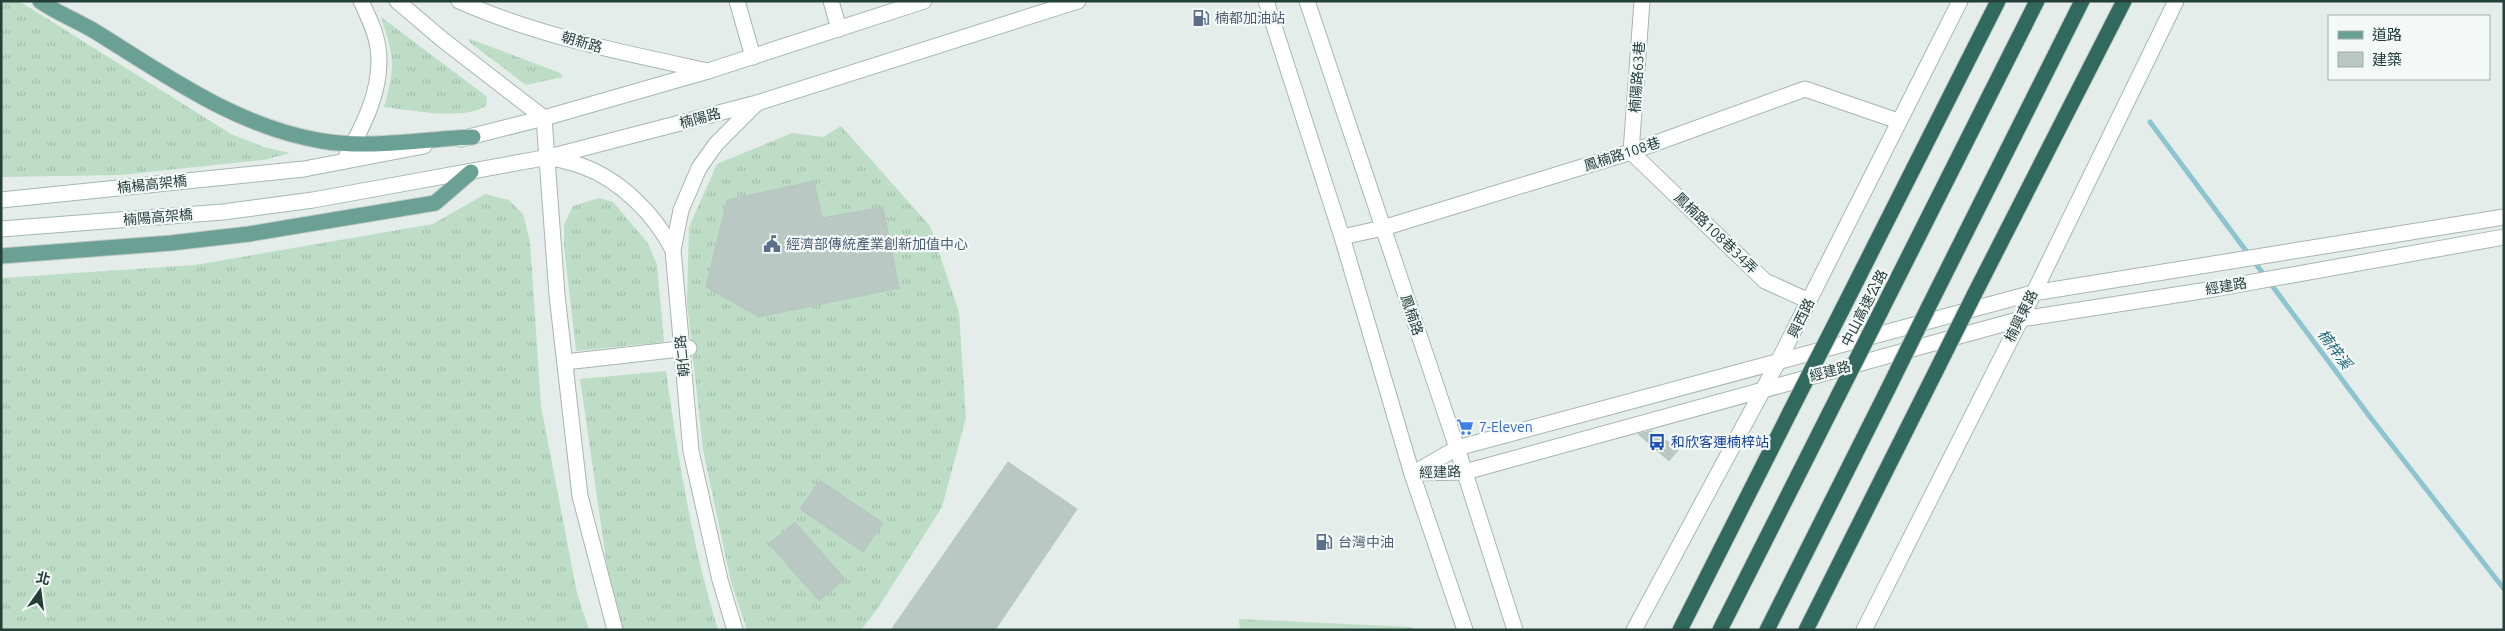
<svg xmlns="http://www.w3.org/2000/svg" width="2505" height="631" viewBox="0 0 2505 631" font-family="Ubuntu,'Noto Sans TC',sans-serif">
<defs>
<pattern id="grass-tufts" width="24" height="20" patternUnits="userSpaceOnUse" patternTransform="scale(1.25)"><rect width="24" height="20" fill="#beddc7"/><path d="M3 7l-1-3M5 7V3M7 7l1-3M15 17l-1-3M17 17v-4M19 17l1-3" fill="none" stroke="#a3bfac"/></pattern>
</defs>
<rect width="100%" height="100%" fill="#e4ede9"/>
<path fill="url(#grass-tufts)" d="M1,1H19L231,134L264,147L290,153L264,160L120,175L1,177Z
M381,17L482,93L487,97L486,106C462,121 411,110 384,107C396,64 394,58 381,17Z
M470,39L560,73L563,77L526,85L468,41Z
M841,126L930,226L959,312L966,418L942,507L878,608L861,630H747L731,582L703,450L687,303L689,227L717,164L792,133L823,137Z
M485,194L509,200L523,214L530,241L541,406L577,593L589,630H1V278L195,265L433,224Z
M599,198L613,202L647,242L657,264L664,342L576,351L564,247V225L573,206Z
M666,371C678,458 692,545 718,630H623L607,566L580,379Z
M1239,619L1412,627L1413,630H1240Z"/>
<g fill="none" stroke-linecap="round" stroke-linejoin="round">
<path stroke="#8ec4d0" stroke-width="5" d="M2150,122L2370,417L2504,589"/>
</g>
<path fill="#b9c8c2" stroke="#b6c6c0" d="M814,181L822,218L883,207L899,288L759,317L706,287L727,200Z
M1651,431L1679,449L1669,461L1638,434Z
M1008,462L1077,509L995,630H891Z
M820,480L883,523L863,552L800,509Z
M795,522L845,579L819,601L769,544Z"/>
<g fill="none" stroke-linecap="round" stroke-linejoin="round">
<g stroke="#a7b5b0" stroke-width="17">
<path id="street" d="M397,1L443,40L544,118L557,295L580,496L615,630
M459,1C538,36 624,53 708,71
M737,1L753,57
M831,1L839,29
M1642,1L1631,152L1765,281L1809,301
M549,157C560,160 571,162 582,166C621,180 655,215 673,250
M344,161C362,128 384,88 378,48C376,32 368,16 361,1
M1342,237L1383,228L1631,152L1805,89L1898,121
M565,362L689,348
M1416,473L1465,472L2021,319L2214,289L2504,237
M1412,474L1457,448L2033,293L2504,217
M735,630L720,580L691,451L673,250L681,210L699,168L716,144L757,103"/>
</g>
<g stroke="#a3b8b1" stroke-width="17">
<path id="secondary" d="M1266,1L1342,237L1412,474L1465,630
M1307,1L1457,448L1515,630
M461,139L544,118L708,71L924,1
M1,200L304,169L424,146
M1,229L223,212L313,200L549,157L757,103L1078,1
M1634,630L1779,360L1960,1
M1864,630L2021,319L2176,1"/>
</g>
<g stroke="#c2c9c7" stroke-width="17">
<path id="primary" d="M40,1C57,13 78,21 96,32C167,76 237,127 322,141C371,149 424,139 473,137
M1,256L171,243L249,234L435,203L471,172"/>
</g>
<g stroke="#c2c9c7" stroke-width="17">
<path id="highway" d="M1974,295L2124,1
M1929,306L2082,1
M1881,311L2037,1
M1841,312L1998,1
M1680,630L1791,410
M1720,630L1839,394
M1767,630L1888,389
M1806,630L1935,373"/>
</g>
<use href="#street" stroke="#fff" stroke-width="15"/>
<use href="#secondary" stroke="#fff" stroke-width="15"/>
<use href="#primary" stroke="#6aa194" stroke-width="15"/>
<use href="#highway" stroke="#31695f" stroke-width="15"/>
<g stroke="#c2c9c7" stroke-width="17" stroke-linecap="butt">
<path id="highway-bridge" d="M1935,373L1974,295
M1888,389L1929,306
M1839,394L1881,311
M1791,410L1841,312"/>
</g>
<use href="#highway-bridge" stroke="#31695f" stroke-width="15"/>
</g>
<defs>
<g id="fuel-bare" transform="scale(1.35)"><path d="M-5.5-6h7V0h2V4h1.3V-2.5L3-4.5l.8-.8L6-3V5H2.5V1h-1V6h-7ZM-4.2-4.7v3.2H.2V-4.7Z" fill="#5c6f8a" stroke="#f4f9f7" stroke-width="2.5" paint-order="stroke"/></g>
<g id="civic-bare" transform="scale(1.35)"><path d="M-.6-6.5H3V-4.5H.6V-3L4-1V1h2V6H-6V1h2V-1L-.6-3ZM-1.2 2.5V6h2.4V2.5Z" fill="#5c6f8a" stroke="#f4f9f7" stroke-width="2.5" paint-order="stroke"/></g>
<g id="supermarket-bare" transform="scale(1.35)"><path d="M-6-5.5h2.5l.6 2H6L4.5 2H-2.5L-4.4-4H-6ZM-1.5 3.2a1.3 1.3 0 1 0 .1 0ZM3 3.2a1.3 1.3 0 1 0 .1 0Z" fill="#3f7fe0" stroke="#f4f9f7" stroke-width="2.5" paint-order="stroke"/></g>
<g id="bus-bare" transform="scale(1.35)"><path d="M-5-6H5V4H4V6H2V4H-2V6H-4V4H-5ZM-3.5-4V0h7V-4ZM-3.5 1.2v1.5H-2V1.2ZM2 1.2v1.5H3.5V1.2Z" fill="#1a4fb4" stroke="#f4f9f7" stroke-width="2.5" paint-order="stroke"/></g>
</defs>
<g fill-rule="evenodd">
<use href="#fuel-bare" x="1201" y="18"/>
<use href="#civic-bare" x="772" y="244"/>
<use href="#supermarket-bare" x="1465" y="427"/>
<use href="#bus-bare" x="1657" y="442"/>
<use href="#fuel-bare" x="1324" y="542"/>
</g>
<g text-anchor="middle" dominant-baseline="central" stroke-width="4.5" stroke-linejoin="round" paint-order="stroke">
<g font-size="14" fill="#4e5e75" stroke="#f4f9f7" text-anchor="start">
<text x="1215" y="18">楠都加油站</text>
<text x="786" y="244">經濟部傳統產業創新加值中心</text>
<text x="1338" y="542">台灣中油</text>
</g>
<g font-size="14" fill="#243e38" stroke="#f4f9f7">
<text transform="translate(582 42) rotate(16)">朝新路</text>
<text transform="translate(1637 77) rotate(-86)">楠陽路63巷</text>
<text transform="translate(700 118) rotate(-15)">楠陽路</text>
<text transform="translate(1622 154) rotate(-18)">鳳楠路108巷</text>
<text transform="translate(152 184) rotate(-6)">楠楊高架橋</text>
<text transform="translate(158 217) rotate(-5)">楠陽高架橋</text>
<text transform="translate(1716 233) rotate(44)">鳳楠路108巷34弄</text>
<text transform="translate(2226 286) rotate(-10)">經建路</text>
<text transform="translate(1864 308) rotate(-63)">中山高速公路</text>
<text transform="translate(1412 315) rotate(71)">鳳楠路</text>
<text transform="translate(2021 316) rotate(-64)">楠興東路</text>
<text transform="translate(1801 318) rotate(-64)">興西路</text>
<text transform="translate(682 356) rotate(-96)">朝仁路</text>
<text transform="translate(1830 371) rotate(-15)">經建路</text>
<text transform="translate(1440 472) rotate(-2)">經建路</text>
</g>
<g font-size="14" fill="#366cbe" stroke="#f4f9f7" text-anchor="start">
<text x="1479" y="427">7-Eleven</text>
</g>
<g font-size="14" fill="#164399" stroke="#f4f9f7" text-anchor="start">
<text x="1671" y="442">和欣客運楠梓站</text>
</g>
<g font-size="15" font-style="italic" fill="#206778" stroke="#f4f9f7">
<text transform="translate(2335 349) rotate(53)">楠梓溪</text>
</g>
</g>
<rect width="2505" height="631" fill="none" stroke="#243e38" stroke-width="5"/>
<rect x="2328" y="15" width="162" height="65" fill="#f4f9f7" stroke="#a1aeab"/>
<rect x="2338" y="31" width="25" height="8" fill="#6aa194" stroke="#a1aeab"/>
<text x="2372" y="40" font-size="15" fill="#243e38">道路</text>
<rect x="2338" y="52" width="25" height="15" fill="#b9c8c2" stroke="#a1aeab"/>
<text x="2372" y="65" font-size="15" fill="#243e38">建築</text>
<g transform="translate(40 591) rotate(14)" stroke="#f4f9f7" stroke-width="4" paint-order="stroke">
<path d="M0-4L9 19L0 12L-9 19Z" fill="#243e38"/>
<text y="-8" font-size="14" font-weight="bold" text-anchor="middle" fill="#243e38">北</text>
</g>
</svg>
